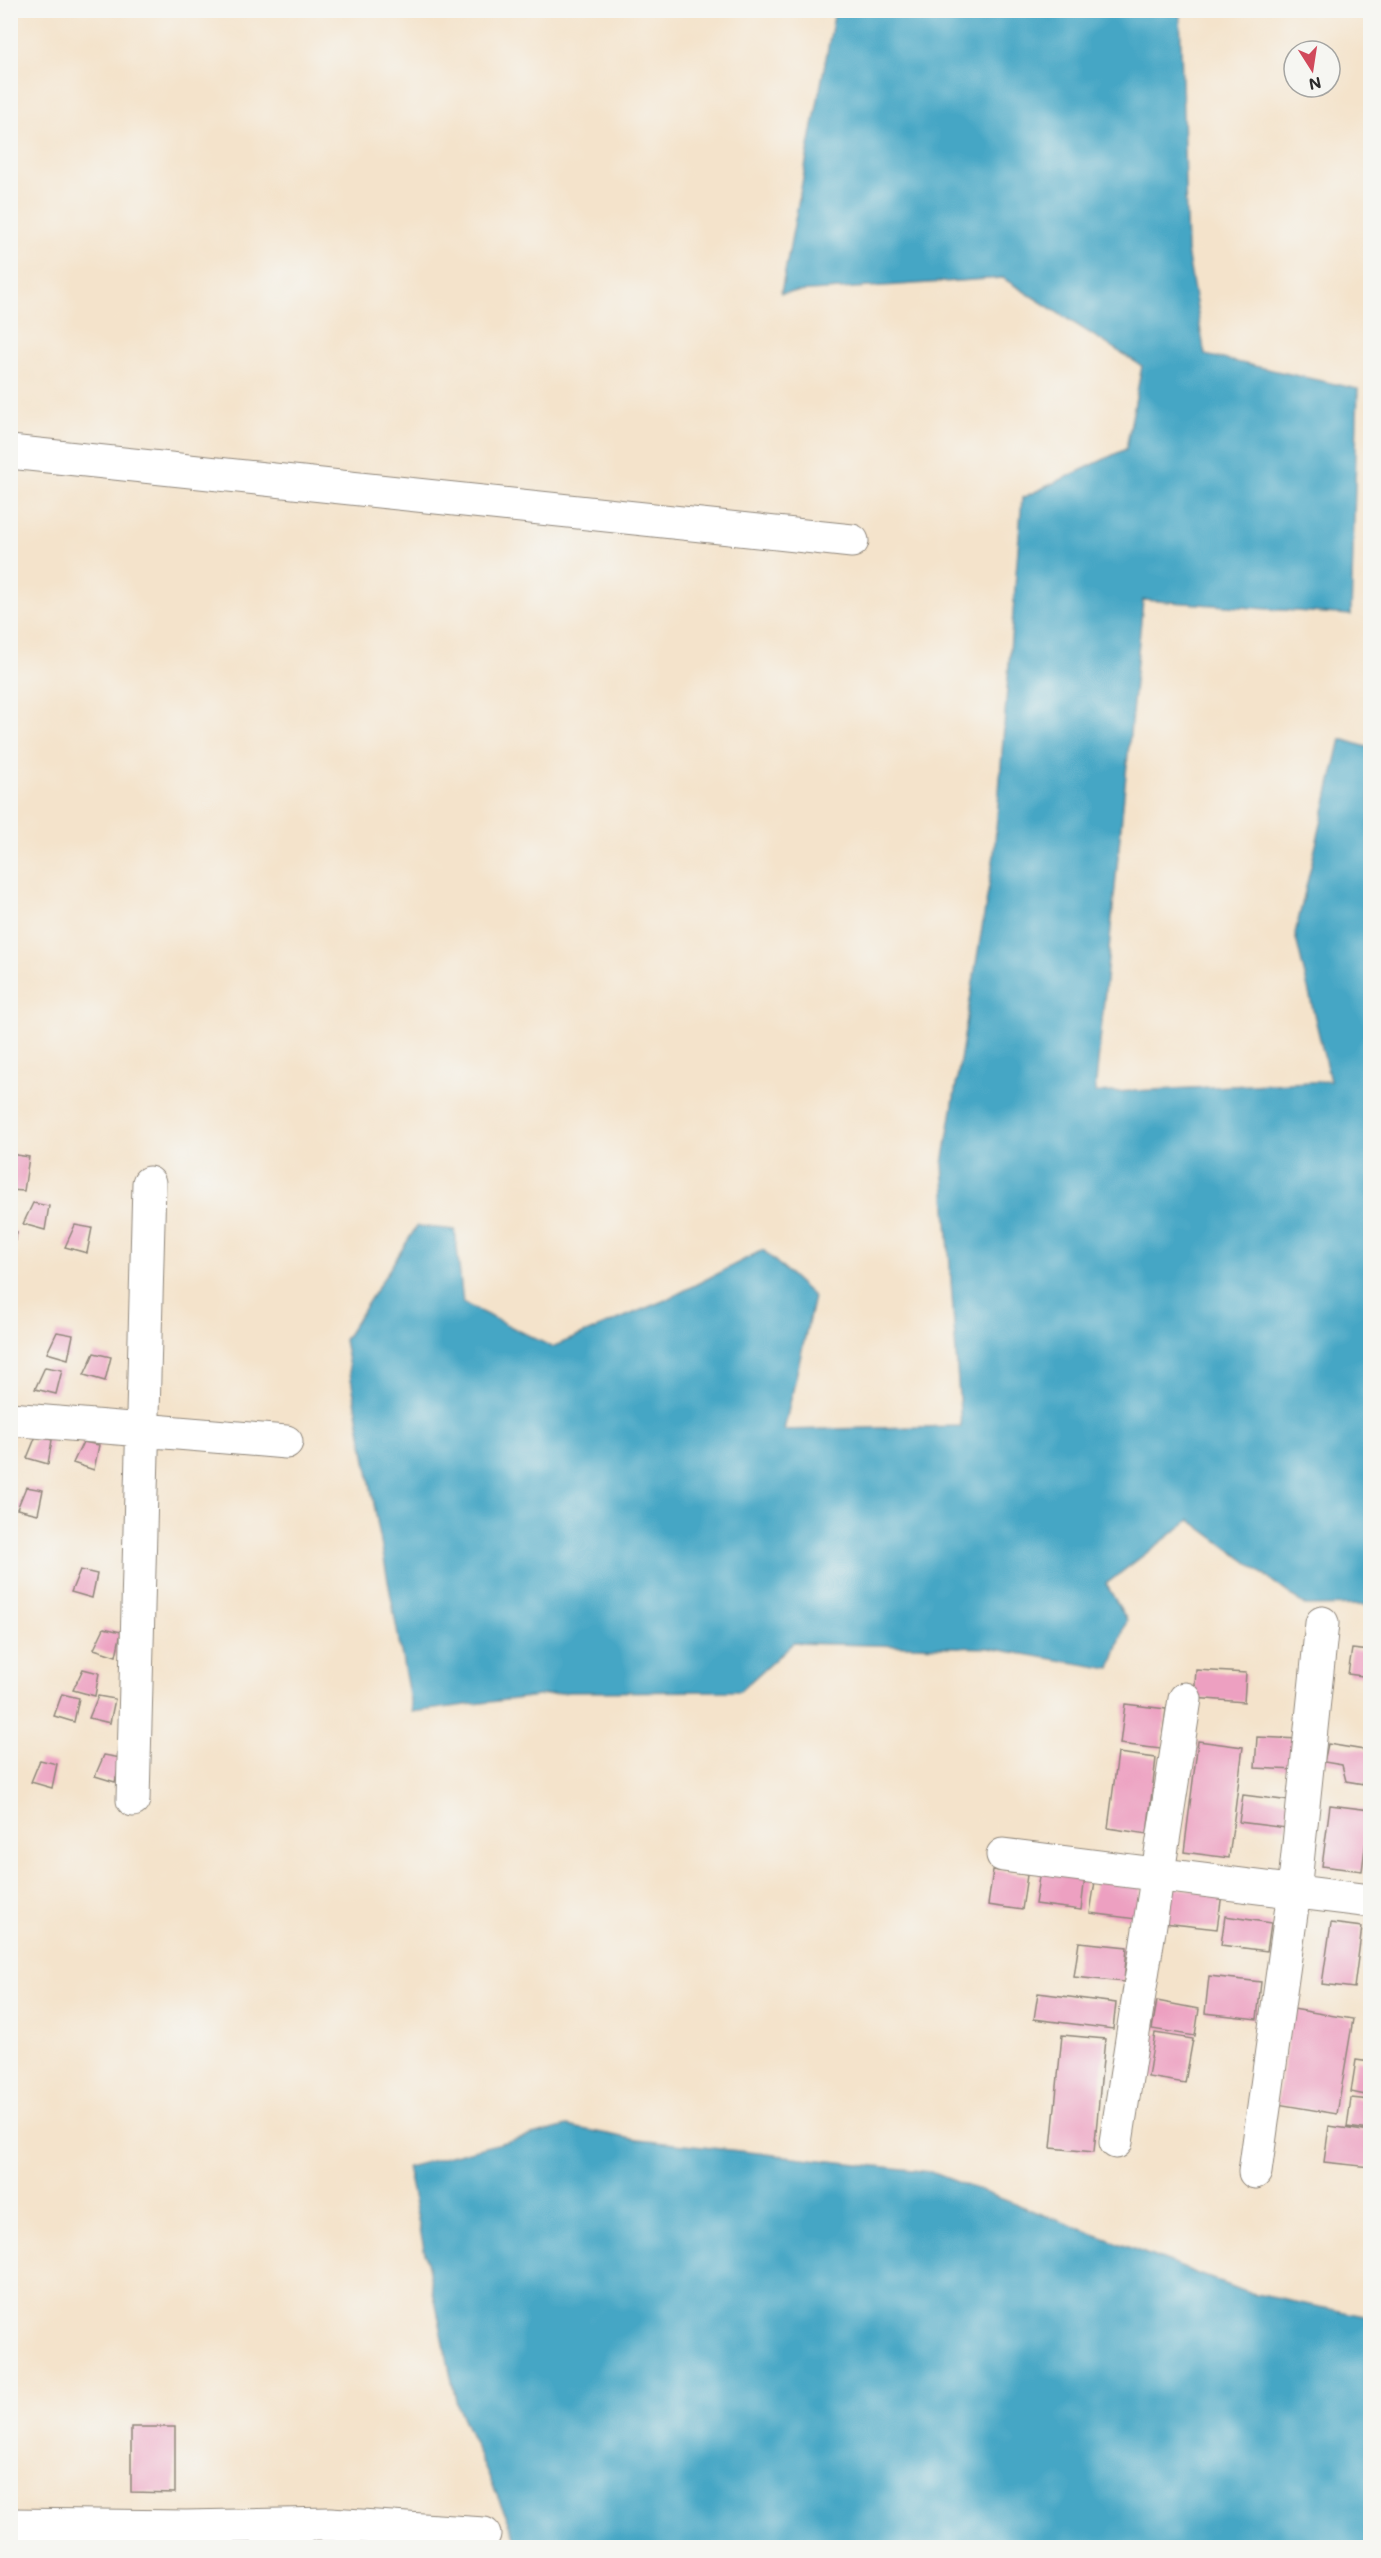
<svg xmlns="http://www.w3.org/2000/svg" width="1381" height="2558" viewBox="0 0 1381 2558" font-family="Mali,sans-serif">
<rect width="100%" height="100%" fill="#f6f6f2"/>
<filter id="ink" filterUnits="userSpaceOnUse"><feTurbulence type="fractalNoise" baseFrequency=".0167" numOctaves="2"/><feDisplacementMap in="SourceGraphic" scale="12" xChannelSelector="R" yChannelSelector="G"/><feConvolveMatrix kernelMatrix="1 2 1 2 8 2 1 2 1" color-interpolation-filters="sRGB"/></filter>
<filter id="wash" filterUnits="userSpaceOnUse"><feTurbulence type="fractalNoise" baseFrequency=".008" numOctaves="4" result="noise"/><feDisplacementMap in="SourceGraphic" scale="24" xChannelSelector="R" yChannelSelector="G"/><feGaussianBlur stdDeviation="1.35" result="paint"/><feColorMatrix in="noise" values="0 0 0 0 0 0 0 0 0 0 0 0 0 0 0 0 0 1.4 0 .05"/><feComposite in="paint" operator="in"/></filter>
<g filter="url(#wash)">
<rect width="100%" height="100%" fill="#f4e3cb"/>
<path fill="#45a6c5" stroke="#386878" stroke-width="1.5" d="M835,11H1180L1187,251L1205,355L1358,389L1351,615L1143,600L1095,1093L1330,1081L1295,934L1341,739L1370,748V1605L1306,1606L1190,1520L1106,1584L1127,1620L1110,1669L989,1648L793,1643L740,1691L569,1692L412,1712L344,1340L417,1226L455,1230L463,1303L552,1347L668,1299L763,1250L814,1297L784,1430L961,1426L943,1164L994,855L1022,498L1126,449L1142,366L1003,278L781,293Z
M567,2126L638,2140L931,2172L1246,2292L1370,2317V2547H520L457,2405L407,2167Z"/>
<g id="blocks">
<path fill="#eda0c1" d="M10,1154L29,1157L24,1191L10,1190Z
M33,1203L49,1206L45,1230L23,1224Z
M75,1225L92,1228L87,1253L65,1247Z
M10,1231L17,1232L12,1257H10Z
M10,1278L18,1280L12,1304L10,1303Z
M57,1332L73,1335L68,1359L47,1353Z
M94,1353L111,1357L105,1381L84,1375Z
M45,1367L62,1370L56,1394L35,1389Z
M36,1436L52,1440L48,1464L27,1458Z
M83,1442L99,1445L94,1470L73,1463Z
M26,1487L43,1490L38,1514L17,1509Z
M80,1570L97,1574L92,1598L71,1592Z
M104,1628L121,1632L116,1656L94,1649Z
M1352,1649L1370,1651V1677L1348,1674Z
M83,1669L99,1673L95,1696L73,1690Z
M1196,1670L1246,1673L1244,1702L1194,1698Z
M62,1694L79,1698L74,1722L54,1716Z
M98,1696L115,1699L110,1723L89,1718Z
M1125,1704L1166,1709L1161,1749L1120,1744Z
M1257,1737L1299,1739L1296,1770L1255,1768Z
M1198,1741L1243,1747L1229,1858L1184,1852Z
M1328,1744L1370,1751V1785L1346,1781L1342,1765L1324,1762Z
M1118,1753L1156,1758L1147,1834L1108,1828Z
M104,1755L121,1758L115,1782L95,1776Z
M40,1760L57,1764L52,1788L31,1782Z
M1243,1795L1290,1801L1286,1828L1239,1822Z
M1330,1805L1370,1810L1362,1871L1322,1866Z
M1369,1850H1370V1877L1366,1876Z
M993,1870L1027,1875L1022,1910L988,1905Z
M1040,1870L1085,1876L1081,1910L1035,1904Z
M1096,1875L1142,1881L1136,1919L1090,1913Z
M1169,1887L1222,1894L1217,1929L1164,1923Z
M1225,1916L1271,1923L1267,1951L1221,1945Z
M1331,1923L1362,1927L1354,1988L1322,1984Z
M1079,1942L1127,1947L1124,1982L1074,1977Z
M1209,1976L1261,1982L1257,2019L1205,2013Z
M1038,1993L1116,2003L1113,2029L1034,2019Z
M1157,2001L1199,2009L1195,2036L1152,2029Z
M1293,2009L1353,2019L1337,2114L1277,2104Z
M1155,2033L1193,2039L1185,2083L1148,2077Z
M1062,2035L1105,2039L1094,2152L1051,2148Z
M1356,2060L1370,2062V2096L1351,2092Z
M1351,2098L1370,2100V2130L1347,2127Z
M1329,2126L1370,2132V2167L1324,2162Z
M131,2427H175V2493L131,2492Z
M167,2537V2548H125V2538Z"/>
</g>
</g>
<g filter="url(#ink)">
<use href="#blocks" fill-opacity="0" stroke="#90877b" stroke-width="1.5"/>
<g fill="none" stroke-linecap="round" stroke-linejoin="round">
<g stroke="#90877b" stroke-width="35">
<path id="minor" d="M10,452L852,541
M10,1419L286,1442
M133,1800L149,1183
M1003,1855L1370,1901
M1116,2142L1185,1699
M1255,2172L1294,1892L1322,1623
M10,2525L186,2527L330,2524L484,2534"/>
</g>
<use href="#minor" stroke="#fff" stroke-width="33"/>
</g>
</g>
<rect width="1381" height="2558" fill="none" stroke="#f6f6f2" stroke-width="36"/>
<g transform="translate(1312 69) rotate(168)"><circle r="28" fill="#f6f6f2" stroke="#a5a5a2" stroke-width="1.5"/>
<path d="M0-4.5L10 22L0 15L-10 22Z" fill="#d1495b"/>
<text y="-9" font-size="16" font-weight="bold" text-anchor="middle" fill="#2b2b2b">N</text>
</g>
</svg>
